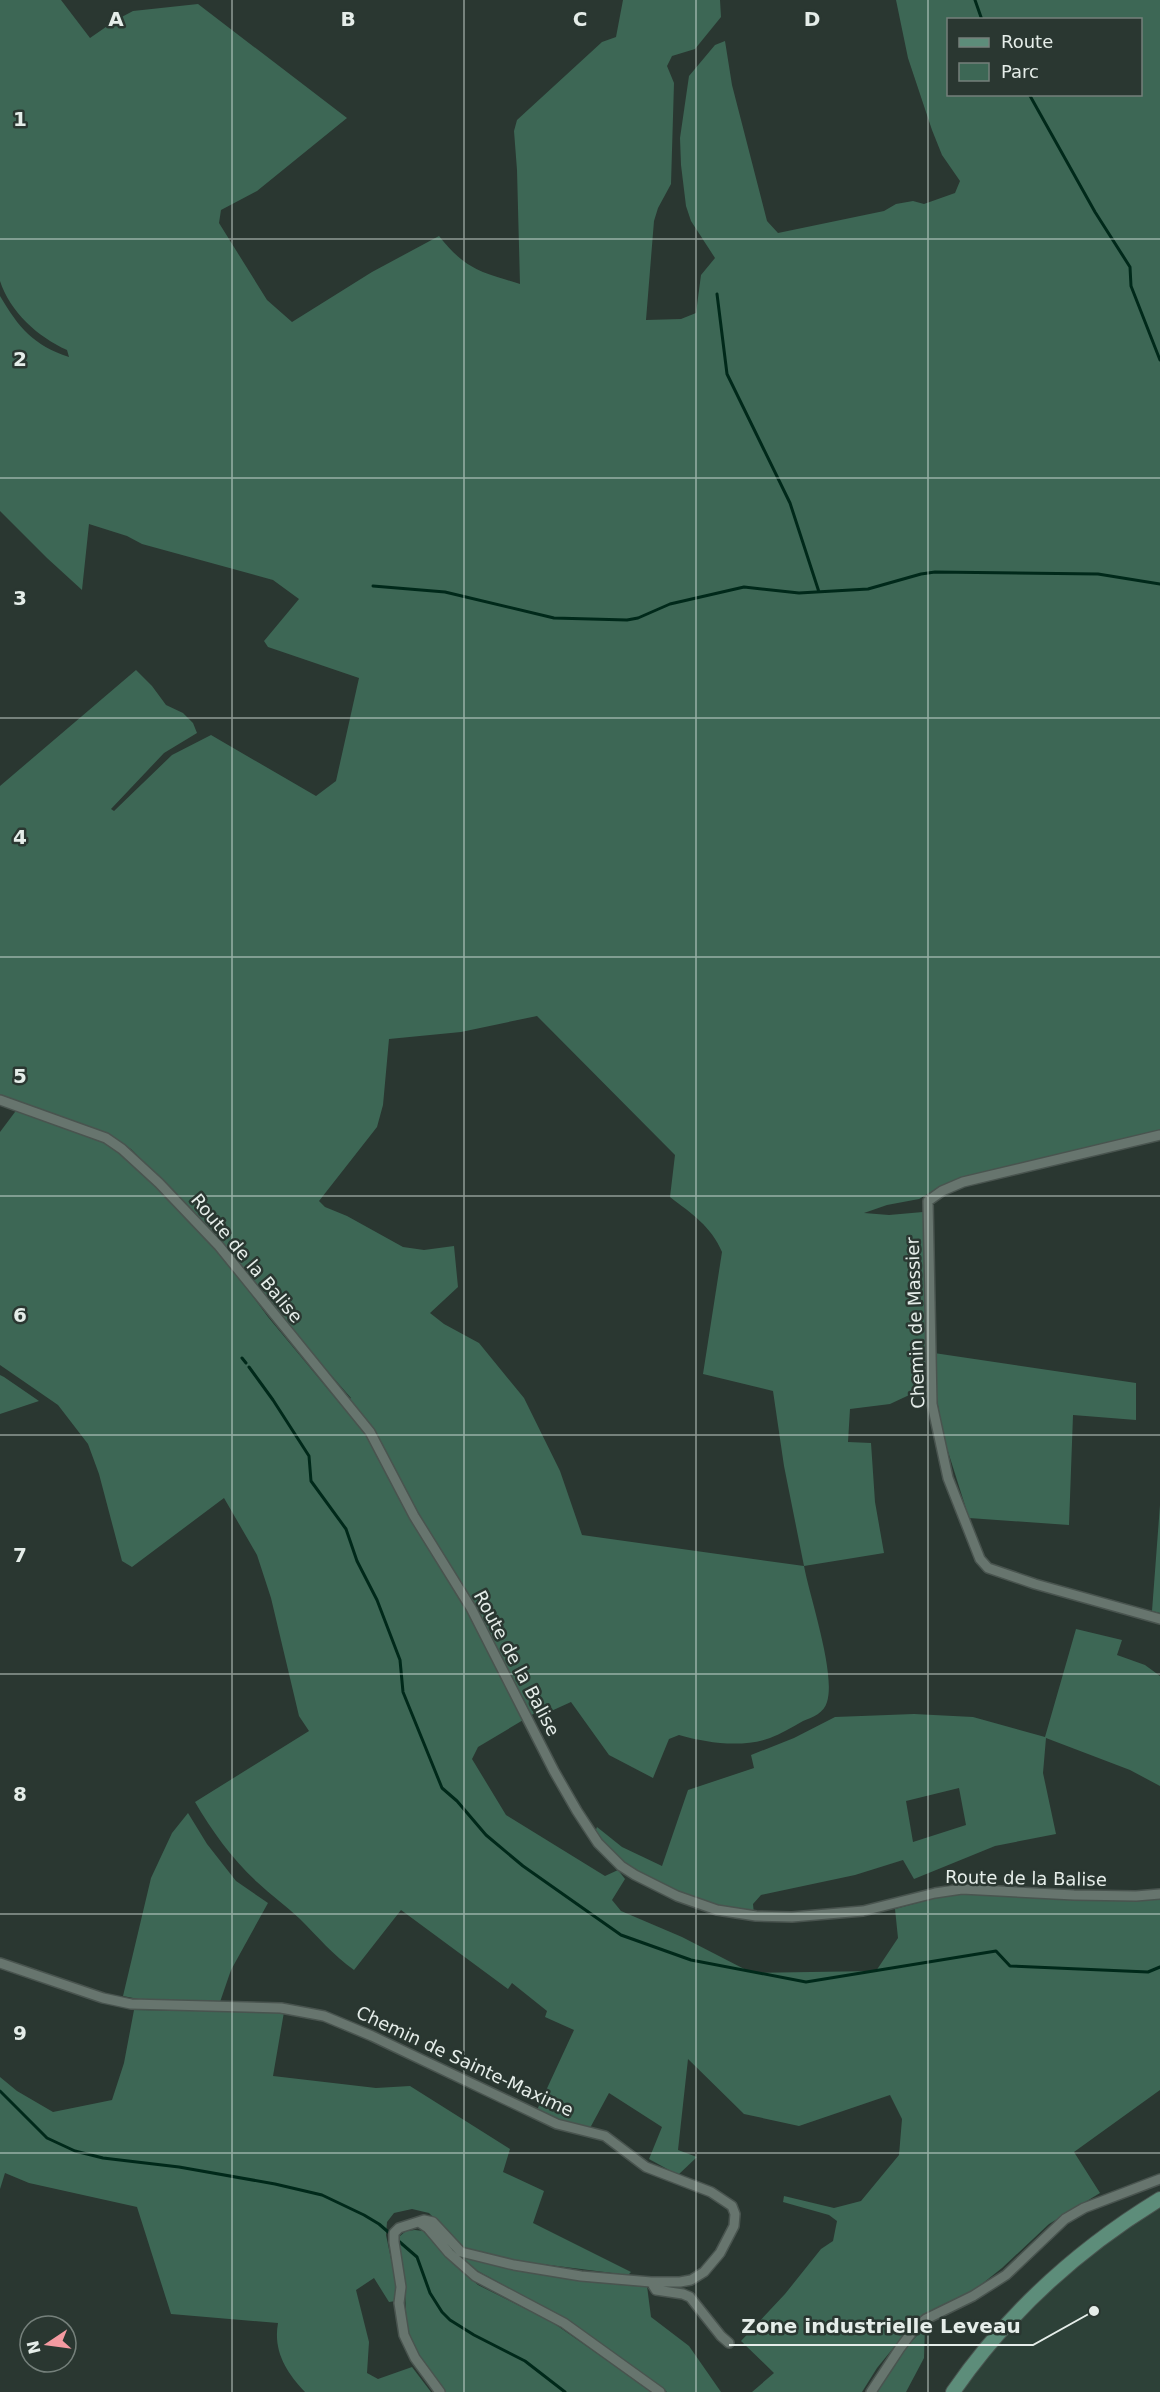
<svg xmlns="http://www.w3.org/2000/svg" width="1160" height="2392" viewBox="0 0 1160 2392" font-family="'DejaVu Sans',sans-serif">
<rect width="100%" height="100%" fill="#2a3731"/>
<path fill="#2d4138" d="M1160,2206V2392H962L978,2368L1010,2330L1047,2291L1130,2226Z"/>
<path fill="#3d6755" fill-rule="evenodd" d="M0,0H61L90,38L116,20L133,11L198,4L347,118L257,191L221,210L219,223L267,300L292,322L372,272L439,236C466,270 481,272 520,284L517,170L514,131L517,120L602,42L616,37L623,0H720L721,17L695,49L672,56L667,66L674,83L671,184L658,208L654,221L646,320L681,319L696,313L701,275L715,258L691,221L686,206L681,165L680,138L689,76L715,45L725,41L732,85L767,221L778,233L884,211L896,204L913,201L924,204L955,193L960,181L942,155L932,130L908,58L896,0H1160V1132L974,1176L943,1185L919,1199L887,1205L864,1213L889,1215L923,1212L926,1356L924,1378L920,1390L890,1404L850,1409L848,1442L871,1443L875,1502L884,1553L804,1566C810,1598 836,1674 827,1702C824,1713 813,1717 803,1721C792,1727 781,1734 770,1738C742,1748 707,1743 679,1735L669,1739L653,1778L609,1755L571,1702L538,1717L535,1713L478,1747L472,1759L506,1815L605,1876L618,1870L625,1879L612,1900L621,1911L682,1937L752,1973L876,1971L898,1938L895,1909L947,1895L964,1893L1130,1901L1160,1898V2090L1074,2152L1100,2193L1049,2224L1002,2268L973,2291L916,2320L877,2368L862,2392H752L774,2373L741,2341L785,2294L821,2249L833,2241L837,2221L829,2215L783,2202L784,2196L834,2208L861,2201L899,2155L902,2119L890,2095L799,2126L744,2114L688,2059L678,2150L697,2157L678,2175L649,2159L662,2127L609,2093L590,2128L559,2120L537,2110L574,2030L545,2017L547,2011L512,1983L508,1989L401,1910L354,1970C333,1955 318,1937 300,1919C286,1906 271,1895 257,1882C232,1859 212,1831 195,1802L309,1731L299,1716L271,1598L257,1555L224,1498L132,1567L122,1561L99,1474L88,1444L58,1405L0,1365V1132L18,1108L102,1141L127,1156L223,1256L268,1317L341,1405L351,1398L275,1311L222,1243L131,1149L100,1132L0,1098V786L136,670L152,686L166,705L183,713L193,723L197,733L164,753L111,809L114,811L172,755L211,735L316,796L336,781L359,678L268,647L264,641L299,599L273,580L142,544L127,536L89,524L82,590L47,558L0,511V296C19,328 33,345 69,357L67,350C38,337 10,312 0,281ZM948,20H1140V94H948ZM537,1016L675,1155L670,1197C692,1214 711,1226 722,1252L703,1374L773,1391L784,1466L804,1566L582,1535L560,1471L524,1398L479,1343L444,1324L430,1313L458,1287L454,1246L424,1250L403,1247L347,1216L325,1207L319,1201L377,1127L383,1105L389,1039L461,1032Z
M934,1353L1136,1383V1420L1073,1415L1069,1525L969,1518L945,1442L937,1400Z
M0,1375L4,1377L39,1401L0,1414Z
M1160,1505V1613L1152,1611Z
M1076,1629L1122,1640L1117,1655L1145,1665L1160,1676V1786L1130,1770L1046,1738L1043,1773L1056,1834L995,1846L914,1879L903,1860L855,1875L761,1895L753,1904L754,1914C738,1910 719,1908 703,1903C663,1889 620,1867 595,1832L597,1827L622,1847L662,1866L688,1790L754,1768L751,1755L794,1738L835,1717L914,1714L973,1717L1045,1737ZM959,1788L966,1825L913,1842L906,1801Z
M188,1813L207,1844L236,1881L268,1903L231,1970L220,2002L138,1999L123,1996L151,1878L172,1833Z
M134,2010L284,2012L273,2076L376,2088L410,2086L510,2149L503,2172L544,2191L533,2223L631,2272L628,2275L502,2259L468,2251L429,2213L412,2209L394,2213L387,2222L386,2235L395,2278L396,2301L389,2302L374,2278L356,2290L369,2342L367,2373L378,2379L412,2367L431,2392H305C286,2372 273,2351 278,2323L171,2314L137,2207L29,2183L5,2173L0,2189V2077L17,2091L53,2112L112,2100L124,2063Z
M415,2230L423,2231L445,2256L478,2285L552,2322L652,2392H444L425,2369L407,2331L404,2273L397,2243L400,2236L406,2231Z
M462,2256L492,2265L647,2286L651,2317L689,2346L721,2392H667L570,2321L474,2269L461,2259Z
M925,2327L924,2358L906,2392H874L902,2352Z"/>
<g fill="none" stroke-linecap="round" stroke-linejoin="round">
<path stroke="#00291a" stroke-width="3" d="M975,0L982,20
M1029,94L1095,212L1130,267L1131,286L1160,360
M717,294L727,374L790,503L819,592
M373,586L445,592L554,618L627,620L638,618L670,604L744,587L799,593L868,589L921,574L935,572L1098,574L1160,584
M242,1358L246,1363
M249,1367L273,1400L309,1456L311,1481L346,1529L357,1561L377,1600L400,1660L403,1692L442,1788L457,1801L486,1835L523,1866L621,1935L691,1960L806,1982L996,1951L1010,1966L1148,1972L1160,1967
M0,2091L47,2138L75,2151L103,2158L179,2167L275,2184L322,2195L364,2215L379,2224L417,2257L430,2293L442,2312L450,2320L474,2335L525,2361L565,2392"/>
<g stroke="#49544f" stroke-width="12">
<path id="street" d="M0,1100L106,1138L122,1149L159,1183L219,1246L370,1432L414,1516L471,1608L554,1771L577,1811L598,1843L621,1866L635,1875L677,1896L717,1910L756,1916L792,1917L863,1911L935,1893L962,1889L1074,1895L1136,1896L1160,1894
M1160,1135L963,1182L942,1191L928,1201L932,1404L948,1478L980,1559L988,1568L1035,1584L1160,1619
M0,1963L103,1998L131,2004L281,2008L324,2016L372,2036L557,2124L605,2136L646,2167L711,2192L732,2206L735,2214L734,2226L720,2253L704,2272L691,2280L680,2282H651L581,2276L514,2265L461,2252L433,2222L424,2220L399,2228L394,2233V2242L401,2287L399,2303L404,2335L415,2358L440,2392
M419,2222L428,2228L449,2253L475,2276L564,2323L660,2392
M651,2282L656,2290L683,2294L690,2297L721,2336L729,2343
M871,2392L900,2348L915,2328L926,2319L973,2296L1006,2275L1065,2219L1084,2208L1160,2179"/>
</g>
<g stroke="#49544f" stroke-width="16">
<path id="secondary" d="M953,2392C1007,2314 1078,2249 1160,2199"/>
</g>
<use href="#street" stroke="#67756e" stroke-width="9"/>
<use href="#secondary" stroke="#5d8d7a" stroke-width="14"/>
</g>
<path fill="none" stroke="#e5ede9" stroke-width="1.5" stroke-opacity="0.55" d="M232,0V2392M464,0V2392M696,0V2392M928,0V2392M0,239H1160M0,478H1160M0,718H1160M0,957H1160M0,1196H1160M0,1435H1160M0,1674H1160M0,1914H1160M0,2153H1160"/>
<g text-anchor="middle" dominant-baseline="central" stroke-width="5" stroke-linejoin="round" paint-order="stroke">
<g font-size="18" fill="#e5ede9" stroke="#2a3731">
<text transform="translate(247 1258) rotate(50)">Route de la Balise</text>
<text transform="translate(915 1323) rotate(-92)">Chemin de Massier</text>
<text transform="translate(517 1663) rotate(62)">Route de la Balise</text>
<text transform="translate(1026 1878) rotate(1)">Route de la Balise</text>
<text transform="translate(465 2061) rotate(25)">Chemin de Sainte-Maxime</text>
</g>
</g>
<g font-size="20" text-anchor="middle" font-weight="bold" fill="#e5ede9" stroke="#2a3731" stroke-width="5" stroke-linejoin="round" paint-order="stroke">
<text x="116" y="26">A</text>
<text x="348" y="26">B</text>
<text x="580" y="26">C</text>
<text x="812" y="26">D</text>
<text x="20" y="126">1</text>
<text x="20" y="366">2</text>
<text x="20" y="605">3</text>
<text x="20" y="844">4</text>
<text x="20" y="1083">5</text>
<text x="20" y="1322">6</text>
<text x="20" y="1562">7</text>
<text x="20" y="1801">8</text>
<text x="20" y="2040">9</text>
</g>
<path fill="none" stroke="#e5ede9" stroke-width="2" d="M1094 2311L1033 2345H729"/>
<circle fill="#e5ede9" stroke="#2a3731" stroke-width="2" cx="1094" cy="2311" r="6"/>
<g font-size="20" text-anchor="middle" font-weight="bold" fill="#e5ede9" stroke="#2a3731" stroke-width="5" stroke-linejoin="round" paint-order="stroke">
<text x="881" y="2333">Zone industrielle Leveau</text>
</g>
<rect x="947" y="18" width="195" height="78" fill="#2a3731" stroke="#75807b" stroke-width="1.5"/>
<rect x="959" y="38" width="30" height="9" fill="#5d8d7a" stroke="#75807b" stroke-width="1.5"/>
<text x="1001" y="48" font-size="18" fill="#e5ede9">Route</text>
<rect x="959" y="63" width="30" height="18" fill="#3d6755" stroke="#75807b" stroke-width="1.5"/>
<text x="1001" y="78" font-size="18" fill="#e5ede9">Parc</text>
<g transform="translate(48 2344) rotate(257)"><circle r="28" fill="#2a3731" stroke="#75807b" stroke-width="1.5"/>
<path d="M0-4.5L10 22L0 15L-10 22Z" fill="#f49aa1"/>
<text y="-9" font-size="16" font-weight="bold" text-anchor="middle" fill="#e5ede9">N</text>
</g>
</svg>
